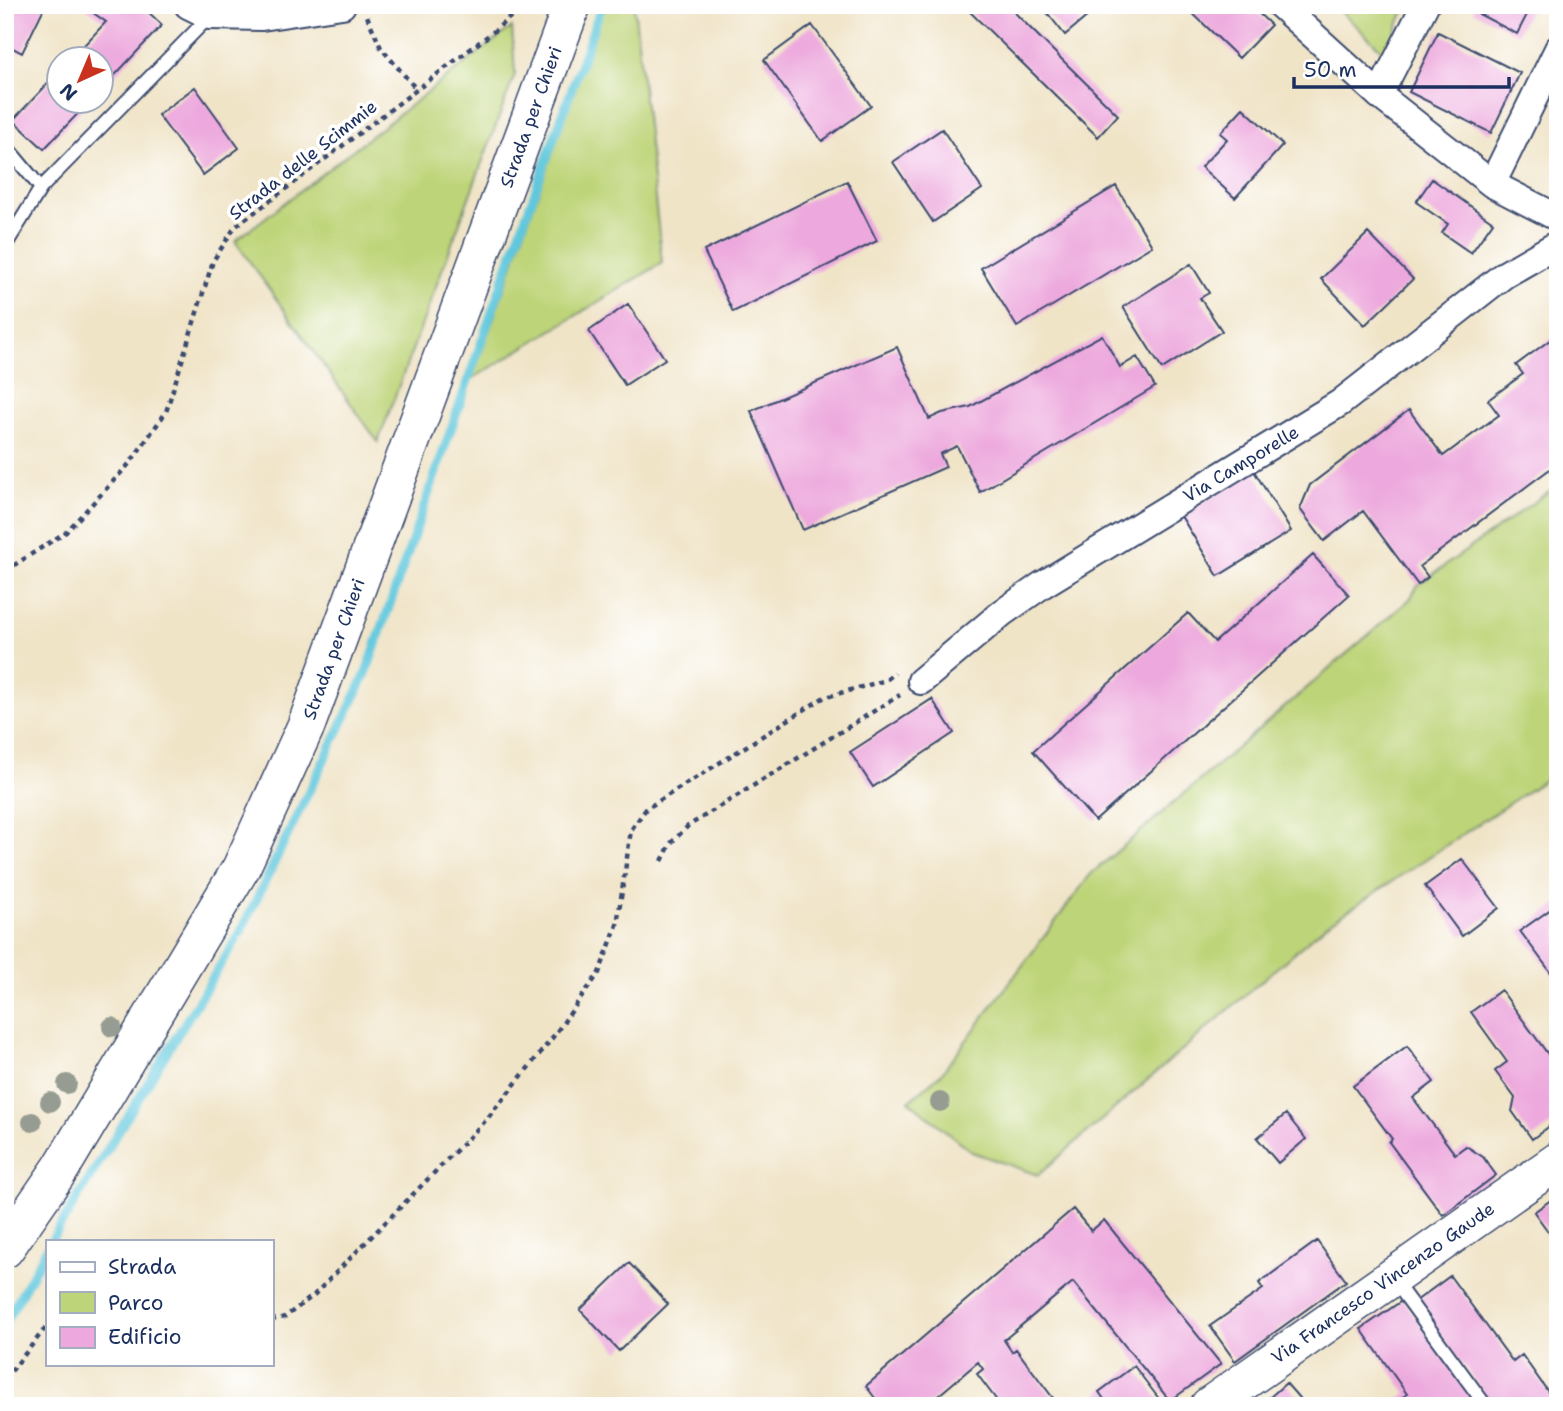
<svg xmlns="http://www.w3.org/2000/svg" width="1563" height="1411" viewBox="0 0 1563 1411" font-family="'Shantell Sans',sans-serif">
<rect width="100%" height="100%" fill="#fff"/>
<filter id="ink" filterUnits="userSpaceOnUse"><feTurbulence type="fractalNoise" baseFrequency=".0143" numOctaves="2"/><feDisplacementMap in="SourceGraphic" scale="14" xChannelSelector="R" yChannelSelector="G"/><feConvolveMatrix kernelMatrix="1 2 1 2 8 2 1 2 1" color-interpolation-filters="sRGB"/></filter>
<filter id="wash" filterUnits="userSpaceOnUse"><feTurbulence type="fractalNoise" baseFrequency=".00686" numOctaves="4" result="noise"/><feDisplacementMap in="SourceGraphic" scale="28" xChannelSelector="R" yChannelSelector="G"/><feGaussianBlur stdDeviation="1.57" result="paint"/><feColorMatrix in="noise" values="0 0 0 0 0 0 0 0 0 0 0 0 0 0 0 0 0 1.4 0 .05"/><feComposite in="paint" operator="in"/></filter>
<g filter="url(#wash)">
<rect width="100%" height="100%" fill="#f0e4c7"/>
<path fill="#bed478" stroke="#6c826b" stroke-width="2" d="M605,5H634L662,263L472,379Z
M1340,5H1364L1368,9L1372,5H1407L1385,53L1337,8Z
M512,27L515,74L378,442L235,241Z
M1558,485V771L1325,926L1038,1175L972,1152L909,1101L941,1074L1091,874L1410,599L1418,585Z"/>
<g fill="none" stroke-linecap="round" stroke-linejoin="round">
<path stroke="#60c8dd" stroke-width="9" d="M51,1241L240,933L365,676L504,277L602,5
M5,1323L47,1248"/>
</g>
<g id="blocks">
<path fill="#eda9dd" d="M5,5H39L44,8L22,53L5,44Z
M82,5H141L162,25L102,89V60H70L106,22Z
M963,5H1007L1118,115L1098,137Z
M1041,5H1101L1065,35Z
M1184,5H1250L1271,25L1239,58Z
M1476,5H1532L1517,34L1473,11Z
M812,25L871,106L822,141L764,60Z
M1438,32L1520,73L1491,133L1409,92Z
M60,71V102H89L44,149L13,120Z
M195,87L239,148L203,175L158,115Z
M1243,108L1283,145L1235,198L1201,167L1227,139L1220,133Z
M942,129L982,189L933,222L893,162Z
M1432,179L1493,222L1471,253L1442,233L1448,224L1416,202Z
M847,181L877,241L733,312L704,251Z
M1116,186L1152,246L1017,327L981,268Z
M1368,233L1413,279L1365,325L1321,279Z
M1191,264L1209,293L1200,298L1222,331L1162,369L1123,307Z
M628,304L665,359L625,385L589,331Z
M1558,334V463L1420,566L1428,577L1418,585L1363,511L1324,541L1300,509L1310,485L1409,410L1443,456L1499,415L1488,400L1523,374L1516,365Z
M1102,335L1120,367L1137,357L1155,387L980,492L957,446L940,454L946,467L803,530L751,411L897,347L929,419L942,413L970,407Z
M1254,471L1291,531L1218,576L1181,516Z
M1313,555L1349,595L1095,821L1033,751L1188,613L1215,642Z
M932,699L954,733L873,787L850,752Z
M1462,859L1499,908L1462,936L1425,886Z
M1558,904V982L1520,931Z
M1501,990L1558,1068V1120L1532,1139L1512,1111L1515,1098L1495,1071L1507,1062L1471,1012Z
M1407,1046L1434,1082L1413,1098L1455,1154L1466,1146L1483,1157L1496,1175L1443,1215L1389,1142L1392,1139L1353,1086Z
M1286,1114L1306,1139L1278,1163L1257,1138Z
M1558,1195V1245L1534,1212Z
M1073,1209L1091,1231L1104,1220L1221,1364L1170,1401L1073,1282L1004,1340L1012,1352L1016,1349L1059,1406H1001L977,1374L983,1369L978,1362L926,1406H881L866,1386Z
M1317,1241L1346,1281L1235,1361L1210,1326L1263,1289L1259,1283Z
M629,1263L668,1304L619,1351L580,1310Z
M1450,1276L1513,1362L1522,1355L1558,1406H1493L1416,1301Z
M1403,1300L1479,1406H1391L1407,1394L1361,1329Z
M1134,1366L1163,1404L1162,1406H1109L1099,1392Z
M1286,1383L1306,1406H1260Z"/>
</g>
</g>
<g filter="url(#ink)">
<use href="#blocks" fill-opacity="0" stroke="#3b4a6e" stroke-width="2"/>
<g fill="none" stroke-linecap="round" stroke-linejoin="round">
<g stroke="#3b4a6e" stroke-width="16">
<path id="lane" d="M5,145L41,188
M5,246L41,188L210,16
M1393,1279L1486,1406"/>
</g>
<g stroke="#3b4a6e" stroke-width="30">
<path id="street" d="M188,5L210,16L262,17L342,5
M1280,5L1379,95L1492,184L1558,218
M1379,95L1425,5
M1492,184L1558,49
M921,681L1002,613L1042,585L1340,403L1504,275L1558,244"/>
</g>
<g stroke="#3b4a6e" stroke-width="40">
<path id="secondary" d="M5,1249L61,1168L241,868L306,726L572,5
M1209,1406L1558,1161"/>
</g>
<path stroke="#3b4a6e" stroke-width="4.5" stroke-dasharray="5 5" stroke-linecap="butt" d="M367,16L381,48L417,90
M5,571L66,532L130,463L166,412L213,261L235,227L493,32L524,5
M662,861L671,843L688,826L900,695
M271,1320L285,1317L314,1295L486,1120L550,1041L599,973L617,925L631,830L646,809L823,698L886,680L895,673
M5,1379L47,1326"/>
<use href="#lane" stroke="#fff" stroke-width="12"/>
<use href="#street" stroke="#fff" stroke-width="26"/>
<use href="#secondary" stroke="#fff" stroke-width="37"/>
</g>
<g fill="#969c92">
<circle cx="112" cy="1027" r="10"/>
<circle cx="67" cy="1084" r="10"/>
<circle cx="50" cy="1102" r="10"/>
<circle cx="940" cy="1102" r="10"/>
<circle cx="32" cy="1122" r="10"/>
</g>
</g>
<g text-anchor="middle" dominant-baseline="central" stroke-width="7" stroke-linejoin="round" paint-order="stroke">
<g font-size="18" fill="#1b2f5e" stroke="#fff">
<text transform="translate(531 117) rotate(-70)">Strada per Chieri</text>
<text transform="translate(303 160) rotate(-38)">Strada delle Scimmie</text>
<text transform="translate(1241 464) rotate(-31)">Via Camporelle</text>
<text transform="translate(334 649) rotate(-70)">Strada per Chieri</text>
<text transform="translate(1383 1283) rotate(-35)">Via Francesco Vincenzo Gaude</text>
</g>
</g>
<rect width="1563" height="1411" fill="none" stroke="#fff" stroke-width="28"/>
<rect x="46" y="1240" width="228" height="126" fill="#ffffff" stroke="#a4acbf" stroke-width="2"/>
<rect x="60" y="1262" width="35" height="10" fill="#ffffff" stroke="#a4acbf" stroke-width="2"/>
<text x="108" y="1274" font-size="21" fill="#1b2f5e">Strada</text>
<rect x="60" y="1292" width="35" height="21" fill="#bed478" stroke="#a4acbf" stroke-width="2"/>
<text x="108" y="1310" font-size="21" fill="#1b2f5e">Parco</text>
<rect x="60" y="1327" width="35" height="21" fill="#eda9dd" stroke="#a4acbf" stroke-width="2"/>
<text x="108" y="1344" font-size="21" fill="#1b2f5e">Edificio</text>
<g transform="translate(80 80) rotate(224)"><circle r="33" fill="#ffffff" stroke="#a4acbf" stroke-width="2"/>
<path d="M0-5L12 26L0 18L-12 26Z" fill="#c8321e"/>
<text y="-10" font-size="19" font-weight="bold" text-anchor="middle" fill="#1b2f5e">N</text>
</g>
<path d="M1294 77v10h215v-10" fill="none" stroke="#1b2f5e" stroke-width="3.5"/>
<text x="1304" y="77" font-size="21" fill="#1b2f5e" stroke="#ffffff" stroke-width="5" paint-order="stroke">50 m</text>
</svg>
